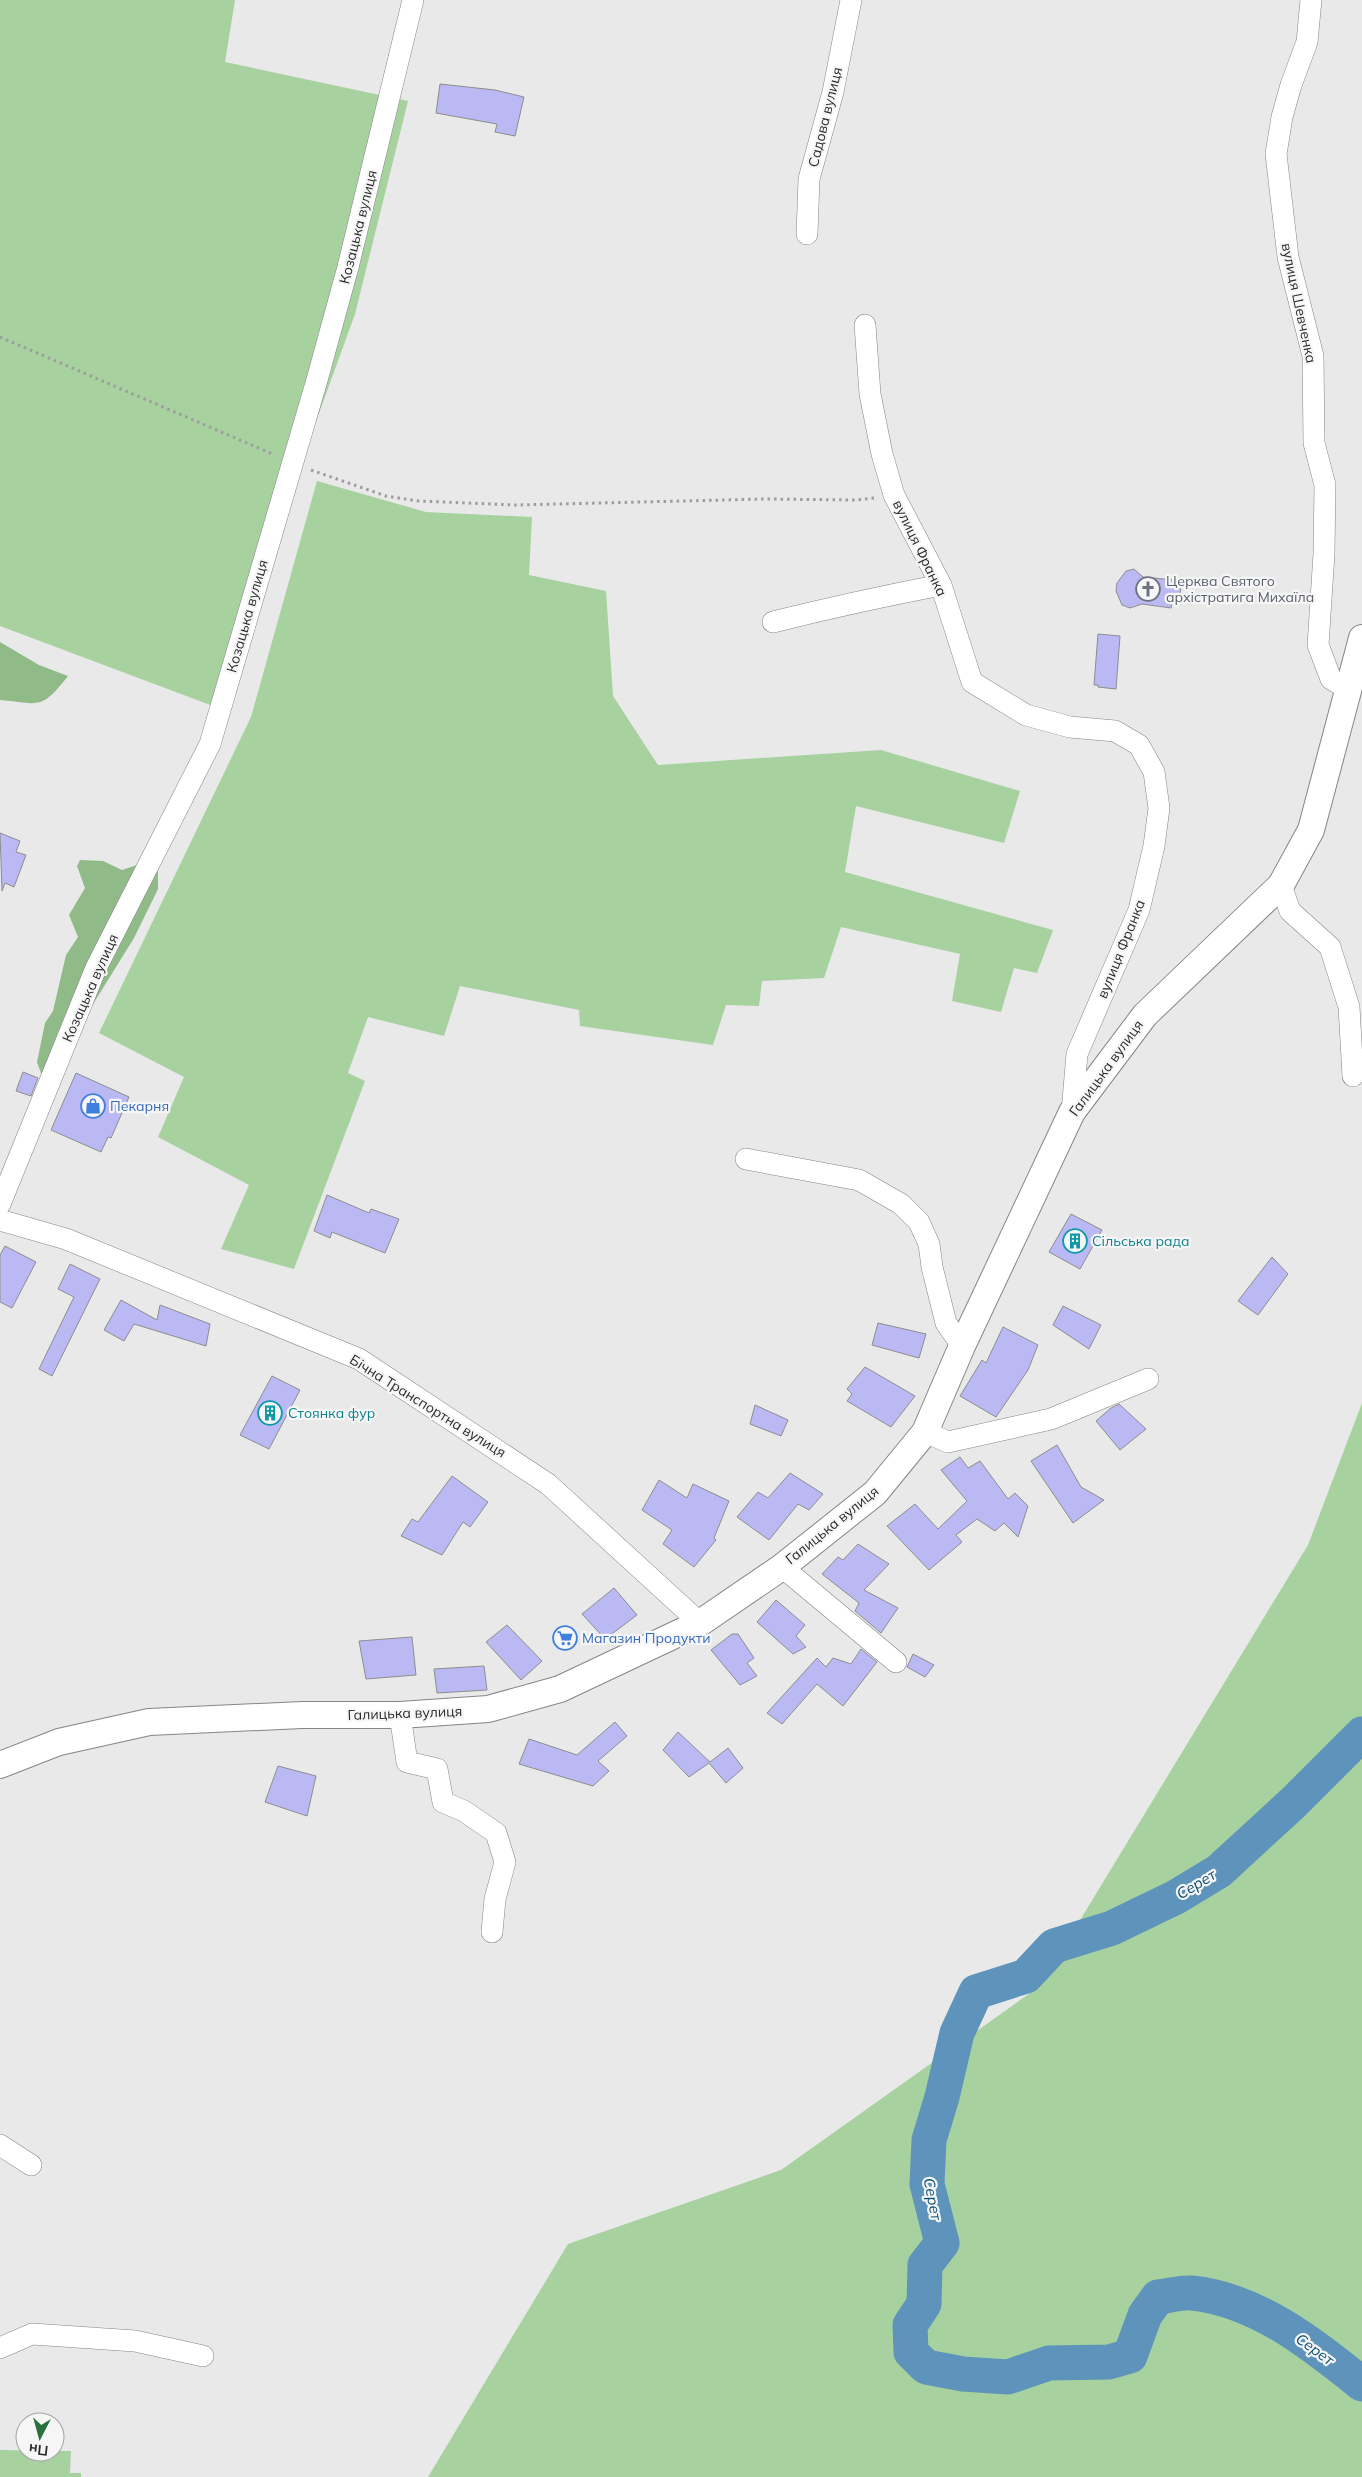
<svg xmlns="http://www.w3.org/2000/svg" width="1362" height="2477" viewBox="0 0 1362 2477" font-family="Mulish,sans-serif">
<rect width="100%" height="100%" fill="#e9e9ea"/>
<path fill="#a7d19f" d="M0,0H235L225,62L408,101L355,314L213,706L0,626Z
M317,481L426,512L532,517L529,575L606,591L613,696L658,765L881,750L1020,791L1004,843L856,806L845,872L1053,930L1037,973L1014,968L1001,1012L952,1001L960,954L841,927L824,978L762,981L759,1006L726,1005L713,1045L580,1026L579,1010L460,986L444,1036L368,1017L348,1073L365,1081L294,1269L221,1249L249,1185L158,1137L184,1077L99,1033L251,717Z
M1362,1403V2477H428L568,2244L781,2170L1040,1986L1308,1545Z
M0,2450L71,2451L70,2473H81V2477H0Z"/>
<path fill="#90ba88" d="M0,642L39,665L68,676C41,710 41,704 0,700Z
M80,860L103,861L122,870L143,863L158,868V889L134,938L90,1009L42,1076L37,1062L45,1023L53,1011L66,955L78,937L69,915L85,888L77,866Z"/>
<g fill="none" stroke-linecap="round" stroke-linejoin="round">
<path stroke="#5e94bb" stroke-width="35" d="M1362,1734L1294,1802L1219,1871L1176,1897L1112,1928L1054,1946L1026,1976L976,1992L957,2033L942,2097L929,2140L927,2184L942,2243L925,2265L924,2304L910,2325L911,2352L926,2367L963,2374L1008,2377L1049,2363L1109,2362L1130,2356L1145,2315L1158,2297C1169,2296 1181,2292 1192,2293C1258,2300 1312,2344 1362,2384"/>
</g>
<path fill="#bbb9f3" stroke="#8d8d8e" d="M440,84L495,90L524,97L515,136L495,132L497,124L436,113Z
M1134,569L1143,577L1174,580V584L1181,585L1179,604L1172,603L1171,608L1142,604L1130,608L1122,605L1116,591L1117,583L1126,571Z
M1098,634L1120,636L1116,689L1098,687V685H1094Z
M0,833L20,841L16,852L26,855L14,887L5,883L2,891Z
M23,1072L38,1078L31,1096L16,1091Z
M76,1073L129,1097L111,1138L108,1137L101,1152L51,1130Z
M327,1195L369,1213L371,1209L399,1219L385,1253L332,1232L330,1238L314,1231Z
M1071,1214L1102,1230L1080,1269L1049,1252Z
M5,1246L36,1262L12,1308L0,1302V1255Z
M1272,1257L1288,1274L1258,1315L1238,1301Z
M70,1264L100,1279L52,1376L39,1369L74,1297L58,1289Z
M121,1300L157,1320L160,1305L210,1324L206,1346L134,1324L124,1341L104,1330Z
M1063,1306L1101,1325L1089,1349L1053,1325Z
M878,1323L926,1334L919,1358L872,1345Z
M1003,1327L1038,1345L1028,1370L996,1417L960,1396L982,1360L986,1363Z
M865,1367L915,1396L891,1427L847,1401L852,1394L847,1389Z
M272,1376L300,1390L269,1449L240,1435Z
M1119,1404L1146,1429L1120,1450L1096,1421L1111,1408Z
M755,1405L788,1420L781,1436L750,1424Z
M1057,1445L1081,1487L1104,1500L1073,1523L1031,1461Z
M960,1457L968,1468L980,1461L1008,1499L1015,1493L1028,1506L1018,1537L1004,1523L995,1531L977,1519L956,1535L962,1542L929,1570L887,1526L915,1504L938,1529L967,1501L941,1470Z
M790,1473L823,1494L809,1510L798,1504L769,1540L737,1517L758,1492L768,1498Z
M452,1476L488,1502L470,1527L463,1522L442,1555L401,1536L412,1519L418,1522Z
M659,1480L687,1498L693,1484L729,1501L714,1538L716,1540L694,1567L663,1544L672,1530L642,1510Z
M858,1544L889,1564L864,1590L898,1608L881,1633L855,1611L859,1603L822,1574L838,1557L843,1560Z
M614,1588L637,1615L605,1639L582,1614Z
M776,1600L805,1625L796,1636L806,1647L793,1654L757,1622Z
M507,1625L542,1661L521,1680L486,1642Z
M732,1634H738L754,1658L747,1663L757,1676L740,1685L711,1650Z
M412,1637L416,1675L366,1679L359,1641Z
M861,1649L877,1662L843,1706L817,1684L782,1724L767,1713L817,1658L826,1667L833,1658L851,1664Z
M913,1654L934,1665L925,1677L907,1667Z
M484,1666L487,1690L437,1693L434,1669Z
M615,1722L627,1736L598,1761L609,1771L593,1786L519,1764L529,1739L577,1755Z
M678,1732L710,1762L728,1748L743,1768L726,1783L709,1763L689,1777L663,1750Z
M278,1766L316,1776L307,1816L265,1802Z"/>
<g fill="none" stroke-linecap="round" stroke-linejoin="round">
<g stroke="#858586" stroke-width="22">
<path id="minor" d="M1311,0L1307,42L1291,85L1282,117L1276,154L1288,257L1313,356L1314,443L1325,485L1324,554L1318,645L1331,679L1348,689
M807,234L809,179L833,92L851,0
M865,325L870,394L882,454L894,495L941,585L972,682L1026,715L1070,727L1115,731L1139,745L1154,772L1159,808L1154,846L1139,910L1077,1054L1072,1112
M773,622C829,608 884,596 941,585
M1281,885L1290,911L1330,947L1349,1007L1353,1076
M746,1159L859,1180L901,1204L919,1222L929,1244L932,1267L946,1323L962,1346
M0,1204L96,968L210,744L317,380L348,267L413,0
M0,1220L66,1239L359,1359L548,1484L700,1623
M925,1432L948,1442L1051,1419L1148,1379
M782,1567L896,1662
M400,1715L407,1762L437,1769L443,1802L464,1811L496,1833L505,1862L495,1899L492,1932
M0,2145L31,2165
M0,2348L32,2334L135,2341L203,2356"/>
</g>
<g stroke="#858586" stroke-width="28">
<path id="major" d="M0,1765L59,1742L149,1722L302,1715H400L488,1709L560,1689L700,1623L782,1567L875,1493L925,1432L962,1346L1072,1112L1145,1015L1281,885L1311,830L1362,638"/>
</g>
<path stroke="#9d9d9d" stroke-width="3" stroke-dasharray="2.5 4" stroke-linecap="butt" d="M0,337L275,455
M311,470L386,496L418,501L516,505L766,499L855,500L875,498"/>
<use href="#minor" stroke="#fff" stroke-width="21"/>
<use href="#major" stroke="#fff" stroke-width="26"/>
</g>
<defs>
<g id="church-ring" transform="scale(1.25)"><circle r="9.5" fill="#f6f6f7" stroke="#6b7280" stroke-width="1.5"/><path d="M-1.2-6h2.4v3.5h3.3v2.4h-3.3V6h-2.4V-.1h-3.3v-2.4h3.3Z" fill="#6b7280"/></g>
<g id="shop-ring" transform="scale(1.25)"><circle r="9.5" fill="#f6f6f7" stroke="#3f7fe0" stroke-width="1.5"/><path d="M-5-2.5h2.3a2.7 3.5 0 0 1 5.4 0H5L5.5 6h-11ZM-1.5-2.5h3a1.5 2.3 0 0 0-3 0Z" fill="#3f7fe0"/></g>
<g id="building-ring" transform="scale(1.25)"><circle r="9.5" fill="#f6f6f7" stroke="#0f9aa8" stroke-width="1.5"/><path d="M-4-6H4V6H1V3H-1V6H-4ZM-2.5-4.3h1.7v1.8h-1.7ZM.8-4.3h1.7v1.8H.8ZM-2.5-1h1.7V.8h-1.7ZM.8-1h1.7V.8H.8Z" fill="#0f9aa8"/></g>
<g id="supermarket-ring" transform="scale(1.25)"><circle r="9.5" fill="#f6f6f7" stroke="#3f7fe0" stroke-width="1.5"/><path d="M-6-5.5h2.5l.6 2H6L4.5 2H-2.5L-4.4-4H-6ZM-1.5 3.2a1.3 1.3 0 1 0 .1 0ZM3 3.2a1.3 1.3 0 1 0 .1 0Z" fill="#3f7fe0"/></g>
</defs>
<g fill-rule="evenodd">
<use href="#church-ring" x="1148" y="589"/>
<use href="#shop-ring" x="93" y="1106"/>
<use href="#building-ring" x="1075" y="1241"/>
<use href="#building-ring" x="270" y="1413"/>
<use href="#supermarket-ring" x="565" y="1638"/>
</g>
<g text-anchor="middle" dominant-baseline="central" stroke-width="4.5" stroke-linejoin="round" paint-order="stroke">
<g font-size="14" fill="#292929" stroke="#f6f6f7">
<text transform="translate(825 117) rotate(-76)">Садова вулиця</text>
<text transform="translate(358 227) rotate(-76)">Козацька вулиця</text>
<text transform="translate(1299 303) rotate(78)">вулиця Шевченка</text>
<text transform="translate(920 548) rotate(64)">вулиця Франка</text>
<text transform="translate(247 616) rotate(-74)">Козацька вулиця</text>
<text transform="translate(1121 949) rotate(-68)">вулиця Франка</text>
<text transform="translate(90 988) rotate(-66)">Козацька вулиця</text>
<text transform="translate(1106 1068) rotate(-54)">Галицька вулиця</text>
<text transform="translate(428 1406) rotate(32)">Бічна Транспортна вулиця</text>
<text transform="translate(832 1525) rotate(-39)">Галицька вулиця</text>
<text transform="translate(405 1713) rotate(-2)">Галицька вулиця</text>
</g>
<g font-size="14" fill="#5b616d" stroke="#f6f6f7" text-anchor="start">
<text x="1166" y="581">Церква Святого<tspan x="1166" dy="16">архістратига Михаїла</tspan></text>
</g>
<g font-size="14" fill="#366cbe" stroke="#f6f6f7" text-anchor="start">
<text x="110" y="1106">Пекарня</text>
<text x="582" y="1638">Магазин Продукти</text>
</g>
<g font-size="14" fill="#0d838f" stroke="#f6f6f7" text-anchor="start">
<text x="1092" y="1241">Сільська рада</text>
<text x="288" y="1413">Стоянка фур</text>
</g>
<g font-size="15" font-style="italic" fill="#0b4e75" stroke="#f6f6f7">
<text transform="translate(1196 1884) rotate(-31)">Серет</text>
<text transform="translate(933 2199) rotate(79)">Серет</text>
<text transform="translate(1315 2349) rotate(36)">Серет</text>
</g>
</g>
<g transform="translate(40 2437) rotate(186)"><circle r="24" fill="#f6f6f7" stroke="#a4a4a5"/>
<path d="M0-4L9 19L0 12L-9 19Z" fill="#28703d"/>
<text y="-8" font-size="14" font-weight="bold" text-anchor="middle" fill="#292929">Пн</text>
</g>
</svg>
